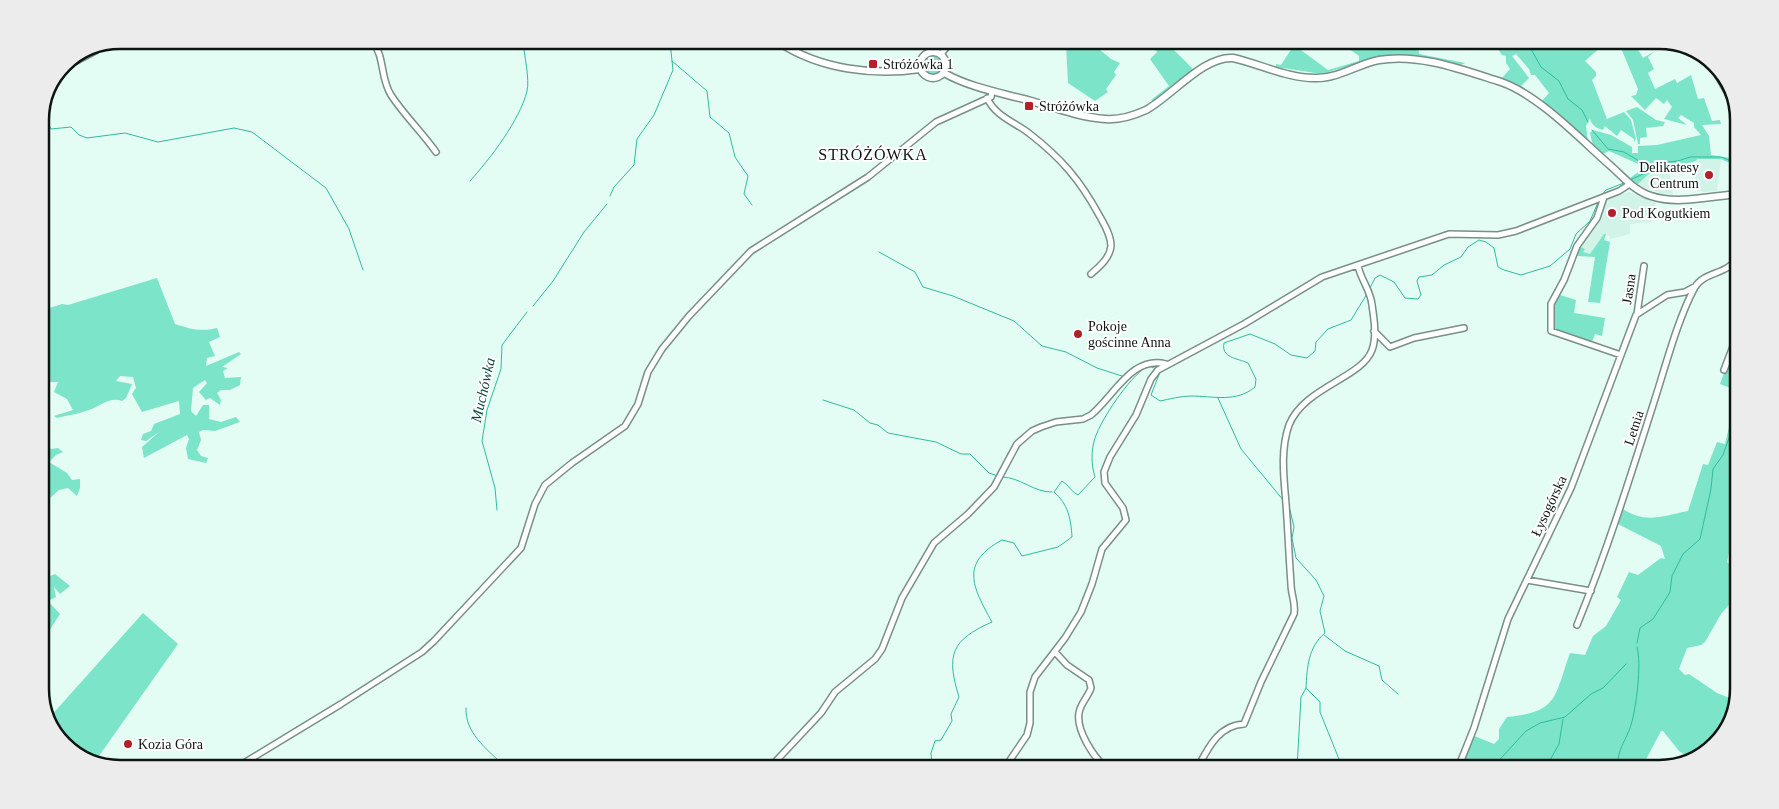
<svg xmlns="http://www.w3.org/2000/svg" width="1779" height="809" viewBox="0 0 1779 809" font-family="Georgia,serif">
<rect width="100%" height="100%" fill="#e3fcf4"/>
<path fill="#d1f3e8" d="M1696,159H1721L1717,191L1704,192L1695,189Z
M1665,166L1666,169H1669L1673,195L1661,194L1640,185V181L1655,168Z
M1629,192L1656,203L1651,222L1630,224V234L1610,239L1609,236L1604,234L1590,254L1578,251L1600,219L1607,200Z"/>
<path fill="#7ce4c9" d="M1066,44H1093L1111,59L1120,63L1114,72L1116,75L1106,89L1108,92L1095,101L1068,83Z
M1151,44H1168L1194,70L1212,59L1153,101L1151,100L1169,86L1150,59L1157,52Z
M1294,45L1328,70L1359,61V56L1344,45H1418L1419,54L1465,63L1459,66L1416,56L1394,55L1375,58L1322,74L1276,67V64L1281,65Z
M1495,45L1602,46L1585,61L1596,72V76L1592,80L1607,119L1624,112L1631,120L1636,139L1634,142V139L1621,130L1617,136L1605,126L1603,130C1596,128 1591,125 1590,118L1586,126L1588,142L1541,102L1549,93L1535,75H1531L1529,69L1516,54L1512,56L1529,78L1521,86L1539,101L1487,75L1486,73L1502,78L1510,69L1506,63V56L1502,55Z
M1627,46C1638,46 1638,50 1643,58L1655,51L1648,57L1654,69L1648,73L1655,89L1675,79L1677,83L1691,75L1698,99L1704,98L1712,121L1720,120L1721,124L1702,125L1709,136L1711,155L1738,159V167L1721,159H1697L1696,161L1669,169H1666L1665,166L1655,168L1638,184L1630,178L1645,167L1609,151L1603,154L1593,146L1590,133L1593,130L1611,135L1632,147V153H1638V146L1657,145L1701,135L1694,127V123L1681,115L1678,118L1687,125L1664,119L1672,107L1667,100L1664,104L1656,98L1645,110L1631,96L1636,95L1638,89L1621,48Z
M924 65a9 9 0 1 1 18 0a9 9 0 1 1-18 0Z
M1637,107L1656,120L1665,122L1663,126L1646,128L1647,137L1640,138V144H1638L1633,120L1626,111Z
M1604,234H1606L1604,240L1610,242L1600,303L1588,302L1595,257L1577,256L1581,247L1585,249L1583,252L1590,254Z
M157,278L175,324C190,329 201,332 217,328L220,337L209,342L215,356L207,358L206,366L239,352L241,354L222,367L228,368L223,371L225,378L241,377L240,385L230,390H221L217,393L221,400L220,405L210,398L206,400L199,392L207,383L205,380L193,388L191,411L196,416L203,405H209V419L221,422L236,417L240,422L215,431L203,430L199,432L201,440L197,450L201,456L208,458L206,463L188,459L186,448L189,439L187,435L144,458L142,447L159,432L146,441L141,440L143,434L151,431L154,424L180,414L179,401L142,412L132,394L136,388L133,377L120,376L116,381L132,384L126,398L122,401C110,396 100,406 89,410C79,414 68,415 57,418L54,416L73,410L67,399L54,392L58,382H50L43,392H40V311L62,304L68,305Z
M1560,295L1576,300L1574,313L1605,318L1602,336L1595,334L1592,342L1556,331L1554,329L1553,305Z
M1730,357L1736,359V390L1720,384Z
M1736,412L1735,523L1727,562L1734,569V599L1721,614L1705,642L1701,645L1687,648L1679,669L1685,675L1689,674L1717,693L1732,699L1733,697V720L1703,756L1691,759L1679,751L1663,731H1661L1641,769L1573,767L1571,769L1460,768L1472,735L1494,744L1499,739V729L1507,717C1559,712 1554,697 1570,653L1585,655L1593,636L1606,626L1621,600L1617,597L1629,572L1638,575L1661,558L1665,559L1661,546L1618,524L1623,509C1645,524 1663,516 1688,511L1703,464L1708,465L1717,442L1725,444L1731,419Z
M40,444L41,446L47,444L51,449L58,448L63,452L56,455L49,462L67,473L72,480L80,479V488L77,496L68,488L59,490L40,507Z
M55,574L70,586L60,594L54,587L56,597L48,601L60,614L40,645V587L43,592L48,591L43,579Z
M143,613L178,644L94,763H89L56,738L49,718Z"/>
<g fill="none" stroke-linecap="round" stroke-linejoin="round">
<path stroke="#2ebd9e" stroke-width="1" d="M1514,46L1531,49L1541,67L1559,81L1568,99L1582,110L1588,122
M672,61L707,91L710,117L729,133L735,157L748,176L744,194L752,205
M42,112L51,129L71,127L79,135L87,138L125,133L158,142L234,128L252,132L326,188L349,229L363,270
M1592,130L1608,149L1624,152L1651,168
M1630,180L1643,174L1657,163L1678,161L1690,157H1721L1738,164
M470,181C490,159 520,120 527,91C530,80 524,54 523,42
M610,196L614,187L634,165L637,139L654,115L673,70L670,42
M1600,197L1606,190L1624,183
M879,252L915,272L923,287L953,296L1014,321L1042,346L1066,352L1097,368L1125,377
M1370,288L1375,278L1380,275L1394,282L1405,298L1418,299L1421,295L1417,281L1419,277L1432,275L1444,265L1461,257L1468,247L1479,240L1486,242L1494,248L1498,267L1504,270L1521,275L1550,266L1570,249L1576,234L1590,221L1599,200
M533,306L553,281L584,232L607,204
M1149,366L1157,369
M1160,372L1151,395L1160,401C1170,399 1181,396 1191,396C1213,396 1236,403 1255,387L1256,379L1248,363C1237,358 1221,358 1224,343L1250,334L1275,344L1291,355L1307,358L1315,351L1316,342L1328,329L1351,320L1367,294
M1218,398L1241,449L1284,501
M823,400L854,410L870,423L878,425L888,433L936,442L961,454H970L989,473L998,476
M1002,477C1020,477 1035,493 1052,492
M1289,506L1294,527L1292,538L1296,558L1316,580L1324,596L1320,611L1325,633C1308,647 1307,668 1306,688L1320,702V712L1341,764L1339,768
M497,510L495,488L482,441L487,410L501,369L502,345L527,312
M1324,635L1345,651L1379,666L1382,680L1398,694
M1637,643L1640,628L1653,619L1667,597L1670,592L1672,576L1683,554L1700,539L1711,489L1713,469L1723,455L1736,418
M466,708C465,733 486,748 502,764
M932,766L931,753L935,741L941,740L952,721L951,714L959,697C946,655 951,640 992,622C972,586 960,563 1002,540L1014,543L1022,556L1058,547L1072,537C1071,519 1068,504 1054,492L1062,481C1069,485 1071,492 1078,495L1095,477C1091,464 1091,451 1095,438C1102,418 1128,379 1146,367
M1297,768L1301,697L1306,688
M1492,768L1526,731L1540,723L1565,717L1591,694L1603,688L1626,664
M1545,769L1559,744L1563,719
M1619,769C1614,754 1627,739 1631,725C1636,709 1642,663 1637,647"/>
<g stroke="#798f88" stroke-width="8">
<path id="minor" d="M372,41C385,56 380,78 391,95C403,114 422,132 436,152
M941,54L950,43
M1711,64L1737,109
M987,98C996,117 1015,122 1030,134C1061,158 1080,180 1099,215C1104,224 1111,235 1111,246C1110,258 1099,267 1091,274
M1604,197L1597,218L1577,246L1564,280L1551,304V331L1621,355
M1637,314L1644,266
M1374,331L1390,347L1414,338L1464,328
M1724,370L1737,336
M1527,580L1591,591
M1577,625C1607,551 1630,478 1654,402C1665,368 1678,318 1695,287C1705,271 1727,275 1737,258
M1055,652L1067,665L1089,680L1091,688C1088,697 1080,704 1079,713C1076,730 1093,756 1105,767
M776,761L821,713L835,692L875,659L882,649L902,598L934,543L968,514L994,487L1017,444L1032,431L1041,427L1056,422L1083,419L1091,415C1114,396 1132,355 1166,364
M244,763L341,704L422,652L434,641L521,548L535,504L545,485L572,463L625,426L638,404L648,372L662,349L689,316L751,251L868,177L936,122L991,97L992,91
M1006,766L1027,735L1030,723V692L1035,677L1065,638L1081,612L1092,584L1102,549L1126,520L1123,508L1105,483L1104,472L1110,457L1136,415L1151,379L1158,370L1244,324L1322,277L1449,234L1498,235L1516,231L1619,191L1630,184
M1198,767C1208,748 1219,725 1244,724L1261,682L1294,614C1296,603 1291,595 1291,584C1289,557 1288,531 1286,504C1284,478 1280,451 1289,425C1304,387 1362,378 1372,350C1377,337 1374,318 1372,305C1371,291 1361,280 1358,266
M1458,768L1474,728L1508,619L1571,488L1636,315L1667,295L1685,292L1696,286"/>
</g>
<g stroke="#798f88" stroke-width="9">
<path id="major" d="M780,43C820,69 873,76 920,69
M920 65a13 13 0 1 1 26 0a13 13 0 1 1-26 0Z
M62,68L96,50
M944,73C971,88 1002,93 1031,101C1055,108 1080,117 1105,119C1119,120 1133,116 1146,110C1172,96 1203,56 1233,58C1260,64 1289,79 1317,78C1339,78 1358,64 1379,60C1419,53 1463,70 1501,82C1539,95 1581,140 1612,167C1624,178 1635,191 1651,196C1677,205 1711,196 1738,194"/>
</g>
<use href="#minor" stroke="#fff" stroke-width="5"/>
<use href="#major" stroke="#fff" stroke-width="6"/>
</g>
<g fill="#b22029" stroke="#fff" stroke-width="2">
<rect x="868" y="59" width="10" height="10" rx="2.5"/>
<rect x="1024" y="101" width="10" height="10" rx="2.5"/>
<circle cx="1709" cy="175" r="5"/>
<circle cx="1612" cy="213" r="5"/>
<circle cx="1078" cy="334" r="5"/>
<circle cx="128" cy="744" r="5"/>
</g>
<g text-anchor="middle" dominant-baseline="central" stroke-width="4" stroke-linejoin="round" paint-order="stroke">
<g font-size="14" fill="#0d1513" stroke="#fff" text-anchor="start">
<text x="883" y="64">Stróżówka 1</text>
<text x="1039" y="106">Stróżówka</text>
<text x="1699" y="167" text-anchor="end">Delikatesy<tspan x="1699" dy="16">Centrum</tspan></text>
<text x="1622" y="213">Pod Kogutkiem</text>
<text x="1088" y="326">Pokoje<tspan x="1088" dy="16">gościnne Anna</tspan></text>
<text x="138" y="744">Kozia Góra</text>
</g>
<g font-size="14" fill="#0d1513" stroke="#fff">
<text transform="translate(1629 289) rotate(-81)">Jasna</text>
<text transform="translate(1634 428) rotate(-72)">Letnia</text>
<text transform="translate(1549 506) rotate(-65)">Łysogórska</text>
</g>
<g font-size="15" font-style="italic" fill="#0b473a" stroke="#fff">
<text transform="translate(483 390) rotate(-77)">Muchówka</text>
</g>
<g font-size="16" letter-spacing="1" fill="#0d1513" stroke="#fff">
<text x="873" y="154">STRÓŻÓWKA</text>
</g>
</g>
<path d="M0 0H1779V809H0ZM120 49H1659A71 71 0 0 1 1730 120V689A71 71 0 0 1 1659 760H120A71 71 0 0 1 49 689V120A71 71 0 0 1 120 49Z" fill="#ececec" fill-rule="evenodd"/>
<path fill="none" stroke="#0d1513" stroke-width="2.5" d="M120 49H1659A71 71 0 0 1 1730 120V689A71 71 0 0 1 1659 760H120A71 71 0 0 1 49 689V120A71 71 0 0 1 120 49Z"/>
</svg>
